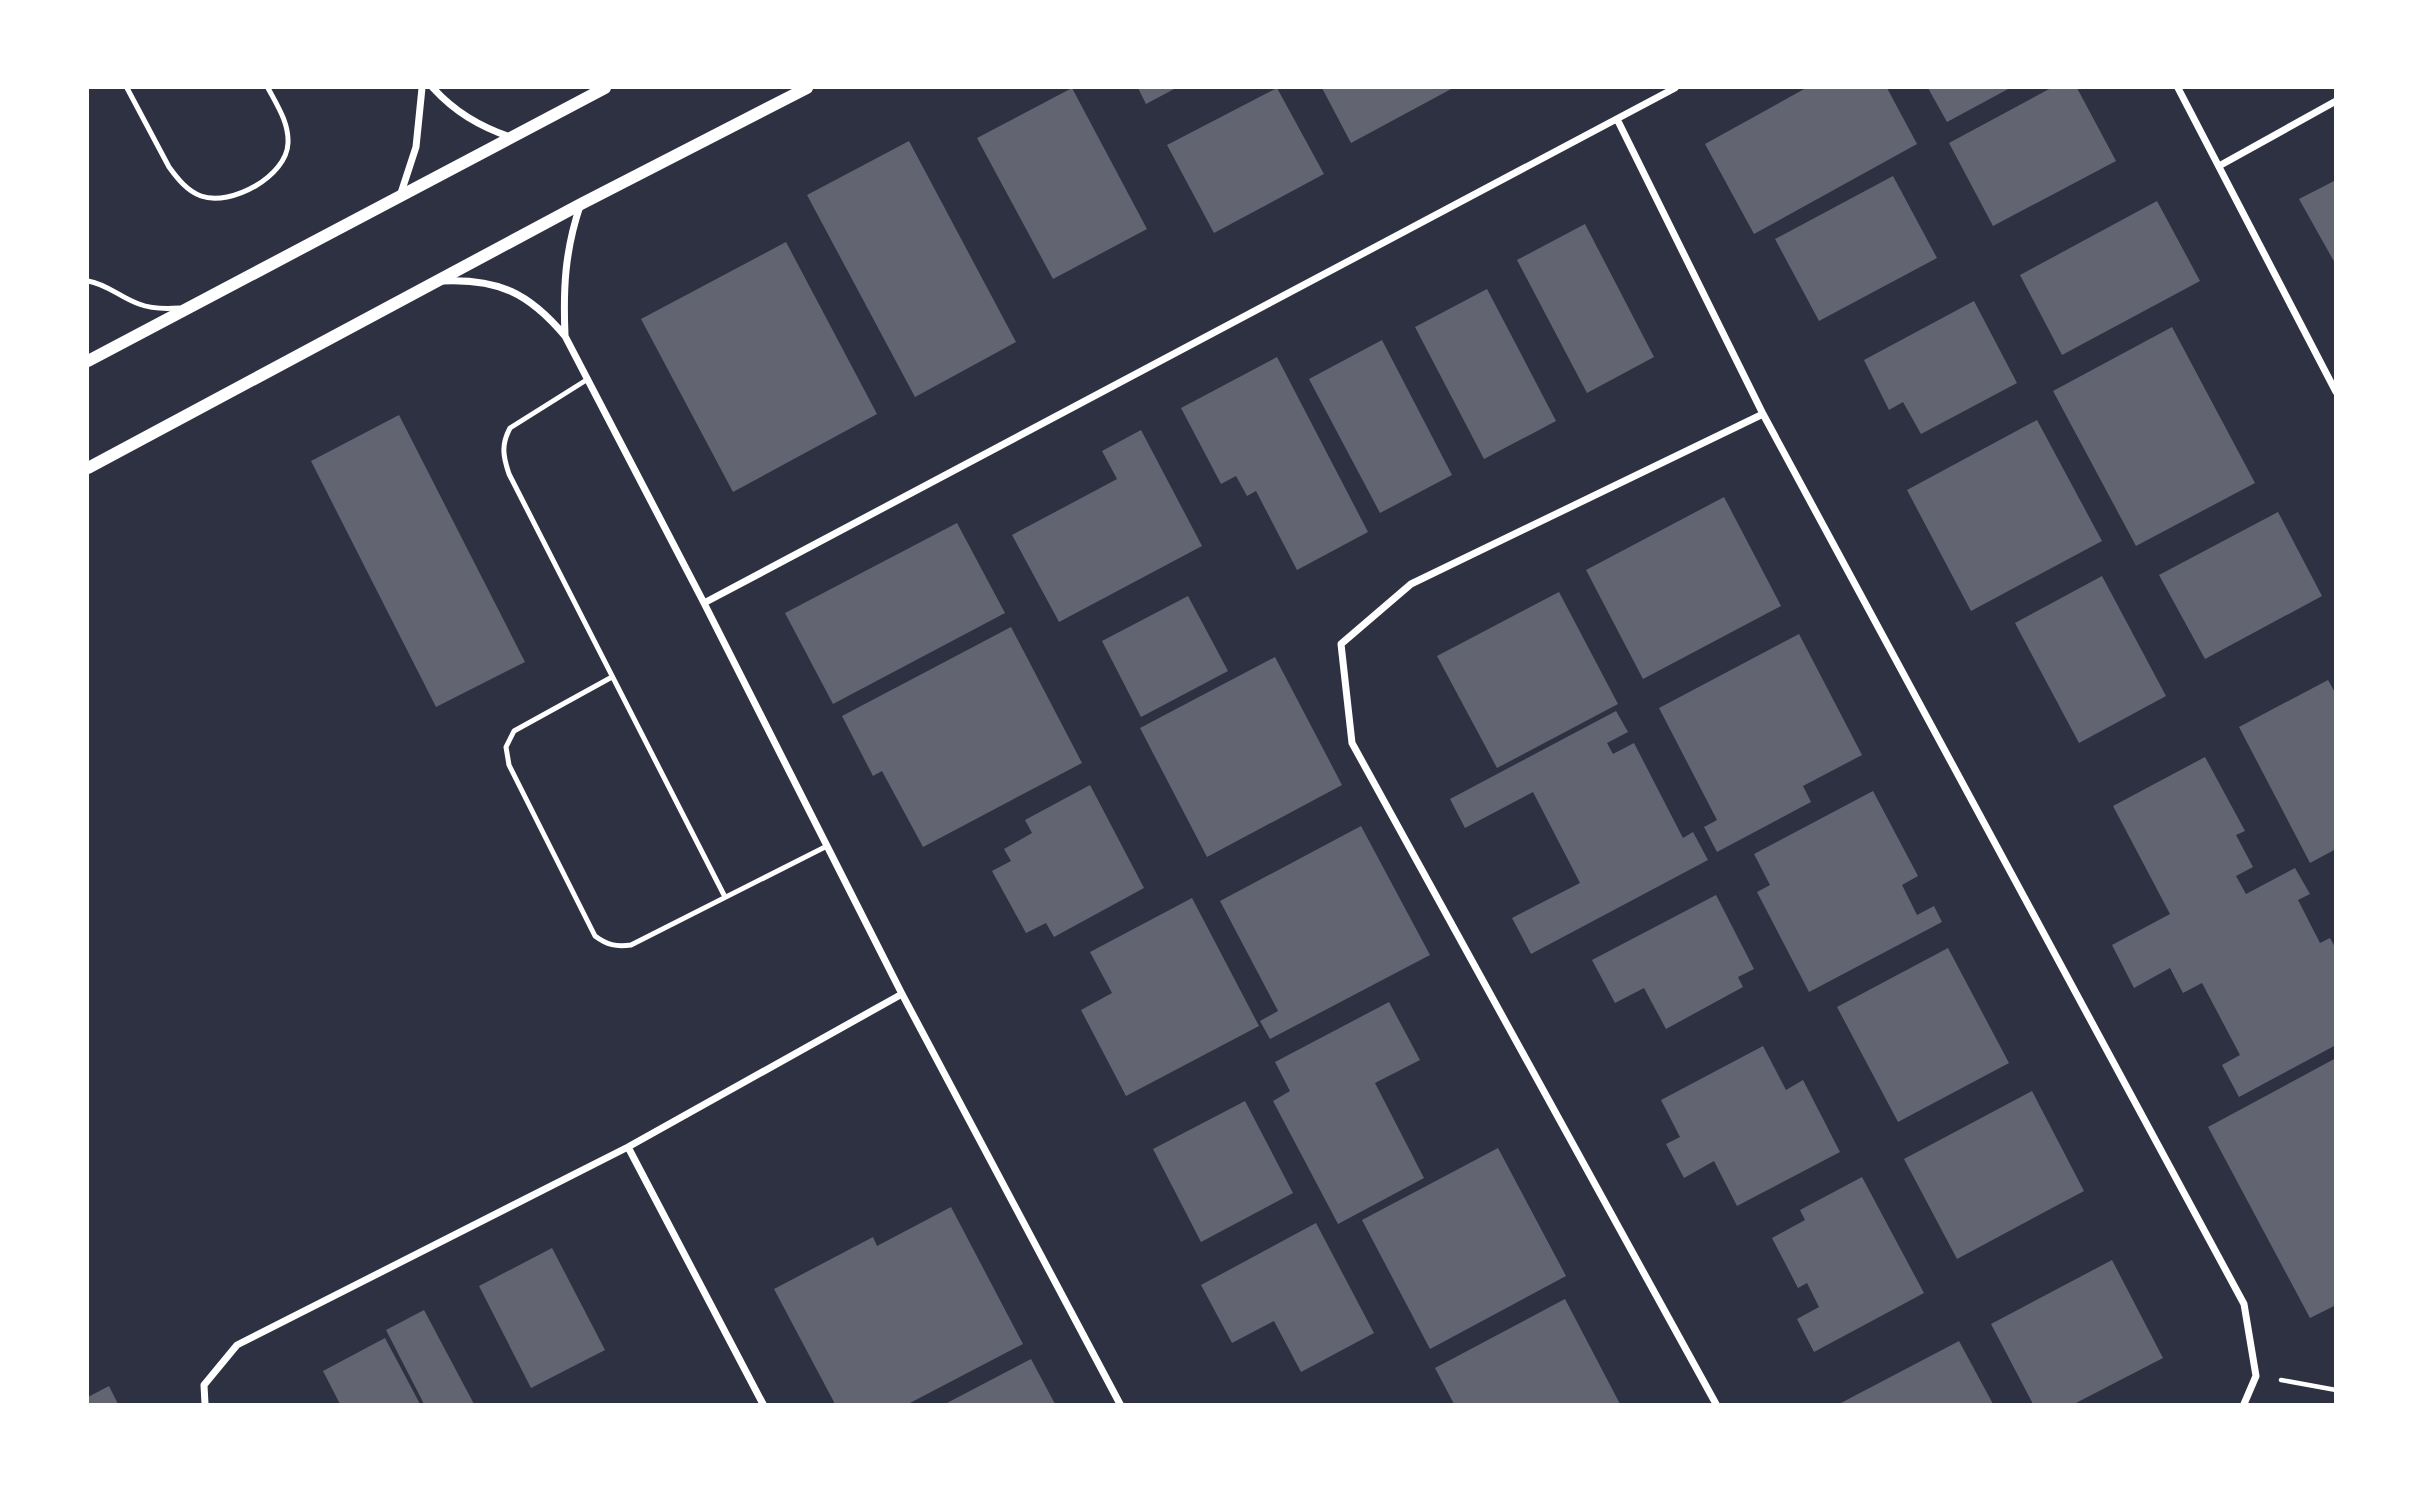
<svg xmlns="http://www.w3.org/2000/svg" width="2423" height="1492" viewBox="0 0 2423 1492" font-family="Karla,sans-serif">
<rect width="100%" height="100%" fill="#2d3142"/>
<path fill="#626471" d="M1072,88L1147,229L1053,279L977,138Z
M1138,88H1176L1146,104Z
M1277,88L1324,174L1214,233L1167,145Z
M1322,88H1453L1351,143Z
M1806,88H1887L1917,144L1754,234L1705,144Z
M1928,88H2010L1947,122Z
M2051,88H2077L2116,161L1993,226L1949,143Z
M909,141L1016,342L915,397L807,195Z
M1893,176L1937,258L1819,321L1775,239Z
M2336,180V265L2299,199Z
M2157,201L2200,281L2062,355L2020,275Z
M1585,224L1654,357L1587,393L1517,260Z
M786,242L877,414L733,492L641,319Z
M1487,289L1556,421L1484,459L1415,327Z
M1974,301L2017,383L1921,434L1903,402L1889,410L1864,360Z
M2172,327L2255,483L2136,546L2053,391Z
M1382,340L1452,475L1380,513L1309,379Z
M1277,357L1368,532L1297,570L1256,491L1247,496L1236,476L1221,484L1181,408Z
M399,415L525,662L436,707L311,461Z
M2037,420L2102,541L1971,611L1907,490Z
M1141,430L1202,546L1059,622L1012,535L1117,479L1102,451Z
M1724,497L1781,606L1643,679L1586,570Z
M2278,512L2322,596L2205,659L2159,575Z
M957,523L1005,613L833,704L785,613Z
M2102,576L2166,696L2079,743L2015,623Z
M1559,592L1618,704L1497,768L1437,656Z
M1188,596L1228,671L1141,717L1102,641Z
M1011,627L1082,763L923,847L882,771L873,776L842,716Z
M1799,634L1862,755L1803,786L1811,802L1717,852L1704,827L1717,820L1659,708Z
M1275,657L1342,785L1207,857L1140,728Z
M2328,680L2336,694V849L2310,863L2239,727Z
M1616,711L1628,732L1607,743L1613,754L1634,743L1683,838L1693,832L1708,860L1531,954L1512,918L1580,883L1533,792L1465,828L1450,799Z
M2205,757L2245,831L2236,835L2253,867L2236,876L2246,894L2295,868L2310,894L2298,900L2320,943L2330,938L2336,949V1045L2239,1097L2222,1065L2240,1055L2202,983L2183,993L2170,968L2134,988L2112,945L2170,914L2113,806Z
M1090,785L1144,888L1054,937L1046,923L1026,933L992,871L1011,861L1004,849L1032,833L1025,820Z
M1873,791L1918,876L1902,885L1917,915L1934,906L1942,922L1809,992L1757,892L1770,885L1754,854Z
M1361,826L1430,955L1270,1039L1260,1021L1278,1011L1220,901Z
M1716,895L1754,969L1738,977L1743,987L1666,1029L1644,988L1615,1003L1592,960Z
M1192,898L1259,1026L1126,1096L1081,1010L1112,993L1090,952Z
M1948,948L2009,1063L1898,1122L1837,1007Z
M1389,1002L1420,1060L1375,1083L1424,1178L1338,1224L1273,1101L1290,1091L1275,1062Z
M1763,1046L1786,1090L1803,1080L1840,1152L1737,1206L1714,1161L1684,1178L1666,1144L1680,1137L1661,1100Z
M2336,1058V1305L2310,1318L2208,1127Z
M2032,1091L2084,1191L1957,1259L1904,1159Z
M1245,1101L1293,1193L1201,1242L1153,1149Z
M1498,1148L1566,1276L1430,1349L1362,1220Z
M1862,1177L1924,1293L1814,1352L1797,1319L1819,1307L1807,1283L1798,1288L1772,1238L1805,1220L1800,1210Z
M951,1207L1023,1344L908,1404H835L774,1289L873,1237L877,1246Z
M1316,1223L1374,1333L1301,1372L1274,1321L1232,1343L1201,1285Z
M552,1248L605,1350L531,1388L479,1286Z
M2112,1260L2163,1358L2074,1404H2033L1991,1324Z
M1565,1299L1620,1404H1454L1435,1368Z
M424,1310L474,1404H424L386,1330Z
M385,1338L420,1404H340L323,1371Z
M1959,1341L1993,1404H1839Z
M1031,1359L1055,1404H945Z
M109,1386L118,1404H88V1397Z"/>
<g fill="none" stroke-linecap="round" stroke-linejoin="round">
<path stroke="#fff" stroke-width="4.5" d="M2281,1380L2336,1390"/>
<path stroke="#fff" stroke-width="5" d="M127,88L169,167C177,178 187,191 201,196C231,207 287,176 288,143C289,123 277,105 268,88
M88,281C107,284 121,298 139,304C152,309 166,309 179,308
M588,379L510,428C501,445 503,456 509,474L725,897
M612,677L514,731L506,747L509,765L595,936C607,945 616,947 631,945L827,846"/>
<path stroke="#fff" stroke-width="7" d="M433,88C455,112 479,126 510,137
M2178,88L2336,392
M1617,119L1763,414L2244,1304L2256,1376L2244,1404
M2219,166L2336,101
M400,196L416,147L422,88
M441,281C498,278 529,293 565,336L704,603L902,994L1120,1404
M565,335C563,288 565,251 580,206
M704,603L1675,88
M628,1147L763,1404
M205,1404L204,1385L237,1345L628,1147L902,994
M1716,1404L1352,743L1341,644L1411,584L1763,414"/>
<path stroke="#fff" stroke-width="12" d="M88,361L605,88
M88,468L581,204L807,88"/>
</g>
<rect width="2423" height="1492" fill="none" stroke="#ffffff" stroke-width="178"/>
</svg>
